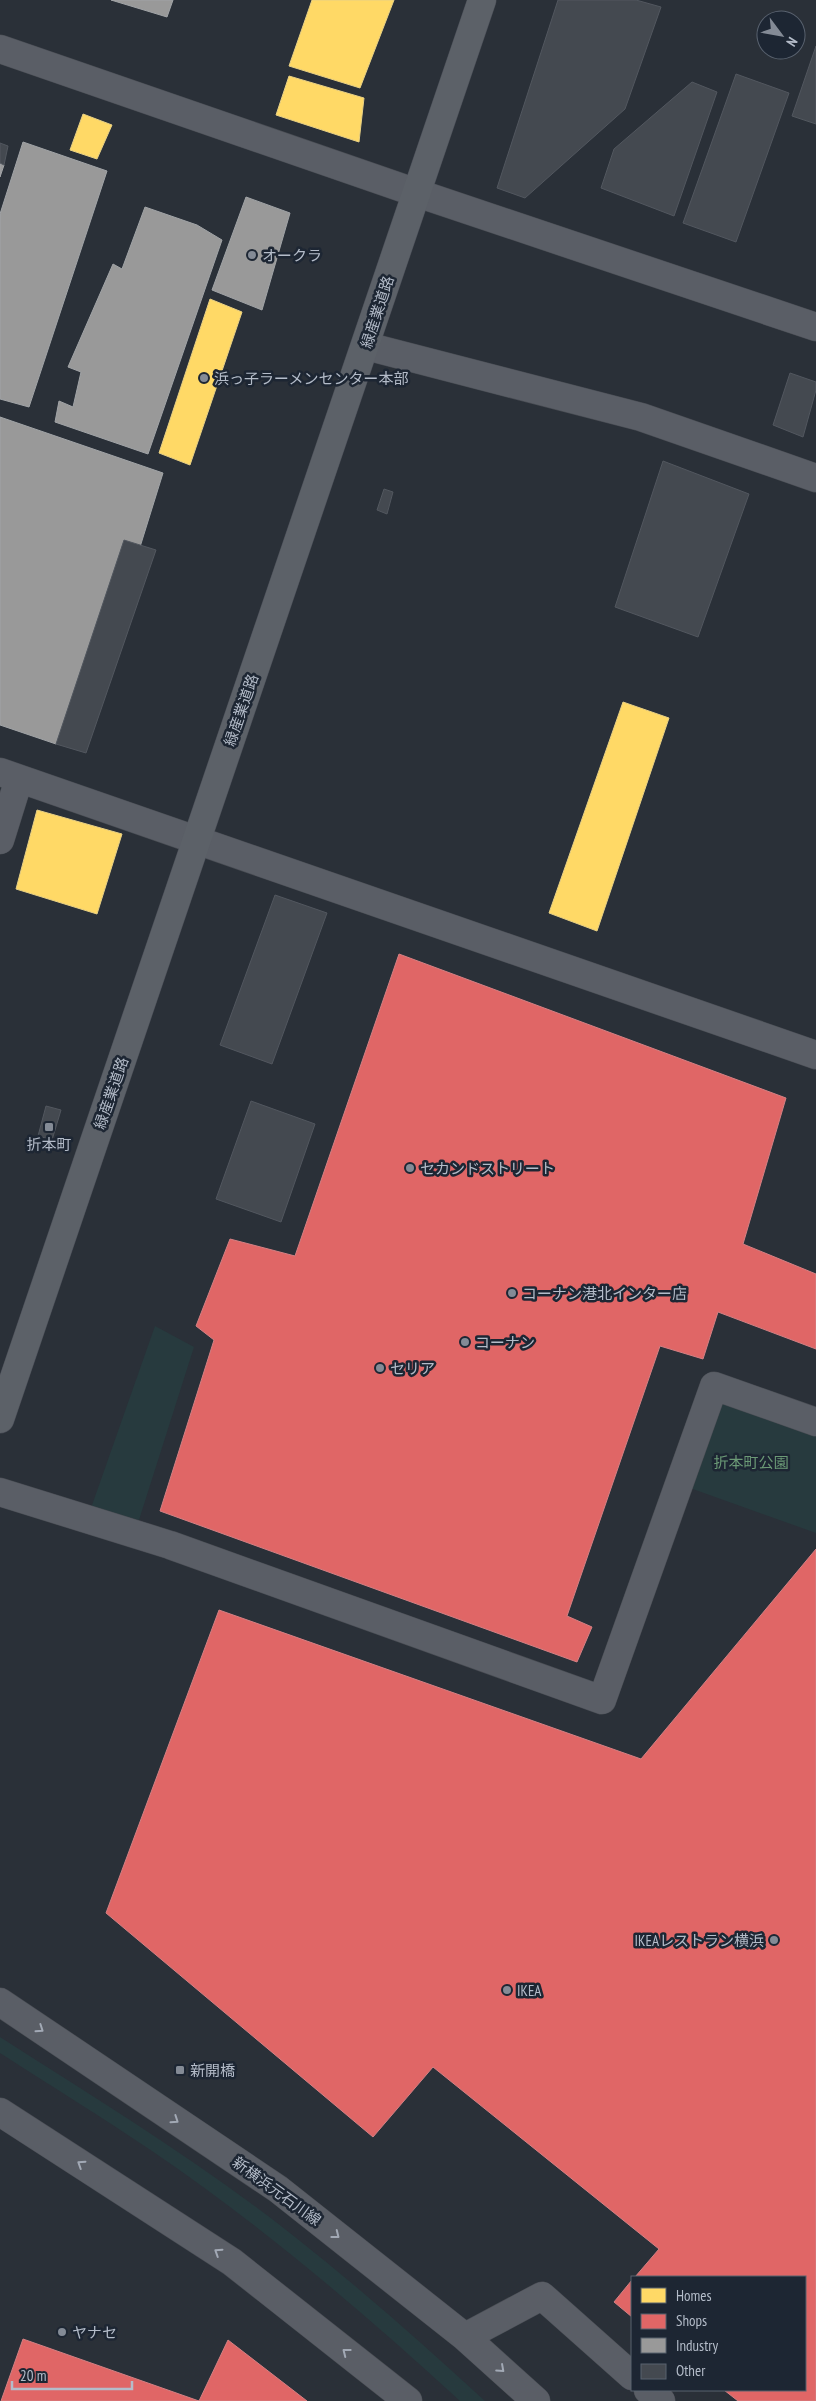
<svg xmlns="http://www.w3.org/2000/svg" width="816" height="2401" viewBox="0 0 816 2401" font-family="'PT Sans Narrow','Noto Sans JP',sans-serif">
<rect width="100%" height="100%" fill="#2a3038"/>
<path fill="#273a3e" d="M155,1326L194,1347L139,1520L91,1508Z
M721,1402L816,1436V1533L690,1488Z
M0,2037C100,2101 202,2163 295,2237C361,2289 424,2345 485,2401H460C363,2312 261,2225 152,2151C102,2117 51,2086 0,2053Z"/>
<path fill="#ffd966" stroke="#e8d084" d="M312,0H394L360,88L289,66Z
M289,76L364,98L359,142L276,115Z
M83,114L112,125L97,159L70,150Z
M210,299L242,312L190,465L159,453Z
M623,702L669,718L597,931L549,913Z
M37,810L122,834L97,914L16,889Z"/>
<path fill="#e06666" stroke="#d38084" d="M399,954L786,1098L743,1244L816,1274V1349L718,1312L703,1359L660,1346L567,1616L592,1627L577,1662L160,1511L214,1340L196,1326L230,1239L295,1256Z
M816,1549V2401H738L724,2390H805V2277H635L659,2249L433,2067L373,2137L106,1913L219,1610L641,1759Z
M632,2280V2317L614,2302Z
M23,2339L199,2401H1Z
M228,2340L307,2401H199Z"/>
<path fill="#999" stroke="#a1a4a7" d="M111,0H173L167,17Z
M23,142L107,171L29,407L0,399V214Z
M0,163L4,165L0,177Z
M246,197L290,213L262,310L212,290Z
M145,207L197,225L222,240L148,454L55,422L59,401L73,407L81,372L68,367L113,264L122,269Z
M0,417L163,473L140,547L124,540L56,744L0,725Z"/>
<path fill="#444950" stroke="#52575f" d="M558,0H636L661,7L625,109L525,198L497,188Z
M816,46V124L792,116Z
M736,74L789,93L736,242L683,223Z
M692,82L717,92L674,216L601,188L614,149Z
M0,143L8,146L4,165L0,163Z
M790,373L816,382V390L803,437L773,425Z
M663,461L749,494L698,637L615,607Z
M384,489L393,492L387,514L377,510Z
M124,540L156,550L86,753L56,744Z
M275,895L327,913L272,1064L220,1045Z
M251,1101L315,1124L281,1222L216,1199Z
M46,1106L61,1110L52,1140L38,1136Z"/>
<g fill="none" stroke-linecap="round" stroke-linejoin="round">
<g stroke="#484c53" stroke-width="29">
<path id="minor" d="M0,49L417,193L816,327
M366,346L641,417L816,478
M0,772L816,1055
M0,840L19,779
M0,1492L170,1545L602,1700L714,1386L816,1422
M0,2002L278,2189L465,2337L536,2401
M0,2112L232,2262L408,2401
M465,2337L542,2296L632,2376
M648,2390L661,2401"/>
</g>
<g stroke="#484c55" stroke-width="29">
<path id="major" d="M0,1419L482,0"/>
</g>
<use href="#minor" stroke="#5a5e66" stroke-width="28"/>
<use href="#major" stroke="#5c6168" stroke-width="28"/>
</g>
<defs><path id="oneway-chevron" d="M-2-3.5L2.5 0L-2 3.5" fill="none" stroke-width="1.6" stroke-linecap="round" stroke-linejoin="round" transform="scale(1.25)"/></defs>
<g stroke="#a2a9b5">
<use href="#oneway-chevron" transform="translate(40 2029) rotate(34)"/>
<use href="#oneway-chevron" transform="translate(175 2120) rotate(34)"/>
<use href="#oneway-chevron" transform="translate(81 2164) rotate(-147)"/>
<use href="#oneway-chevron" transform="translate(336 2235) rotate(38)"/>
<use href="#oneway-chevron" transform="translate(218 2252) rotate(-147)"/>
<use href="#oneway-chevron" transform="translate(346 2352) rotate(-142)"/>
<use href="#oneway-chevron" transform="translate(501 2369) rotate(42)"/>
</g>
<g fill="#848b96" stroke="#1d2633" stroke-width="2">
<circle cx="252" cy="255" r="5"/>
<circle cx="204" cy="378" r="5"/>
<rect x="44" y="1122" width="10" height="10" rx="2.5"/>
<circle cx="410" cy="1168" r="5"/>
<circle cx="512" cy="1293" r="5"/>
<circle cx="465" cy="1342" r="5"/>
<circle cx="380" cy="1368" r="5"/>
<circle cx="774" cy="1940" r="5"/>
<circle cx="507" cy="1990" r="5"/>
<rect x="175" y="2065" width="10" height="10" rx="2.5"/>
<circle cx="62" cy="2332" r="5"/>
</g>
<g text-anchor="middle" dominant-baseline="central" stroke-width="5" stroke-linejoin="round" paint-order="stroke">
<g font-size="15" fill="#b4bcc9" stroke="#1d2633" text-anchor="start">
<text x="262" y="255">オークラ</text>
<text x="214" y="378">浜っ子ラーメンセンター本部</text>
<text x="49" y="1144" text-anchor="middle">折本町</text>
<text x="420" y="1168">セカンドストリート</text>
<text x="522" y="1293">コーナン港北インター店</text>
<text x="475" y="1342">コーナン</text>
<text x="390" y="1368">セリア</text>
<text x="764" y="1940" text-anchor="end">IKEAレストラン横浜</text>
<text x="517" y="1990">IKEA</text>
<text x="190" y="2070">新開橋</text>
<text x="72" y="2332">ヤナセ</text>
</g>
<g font-size="15" fill="#b4bcc9" stroke="#1d2633">
<text transform="translate(377 312) rotate(-72)">緑産業道路</text>
<text transform="translate(241 710) rotate(-71)">緑産業道路</text>
<text transform="translate(111 1093) rotate(-71)">緑産業道路</text>
<text transform="translate(277 2191) rotate(36)">新横浜元石川線</text>
</g>
<g font-size="15" fill="#6b9a76" stroke="#1d2633">
<text x="751" y="1462">折本町公園</text>
</g>
</g>
<rect x="631" y="2276" width="175" height="115" fill="#1d2633" stroke="#59626f"/>
<rect x="641" y="2288" width="25" height="15" fill="#ffd966" stroke="#59626f"/>
<text x="676" y="2301" font-size="15" fill="#b4bcc9">Homes</text>
<rect x="641" y="2314" width="25" height="15" fill="#e06666" stroke="#59626f"/>
<text x="676" y="2326" font-size="15" fill="#b4bcc9">Shops</text>
<rect x="641" y="2338" width="25" height="15" fill="#999999" stroke="#59626f"/>
<text x="676" y="2351" font-size="15" fill="#b4bcc9">Industry</text>
<rect x="641" y="2364" width="25" height="15" fill="#444950" stroke="#59626f"/>
<text x="676" y="2376" font-size="15" fill="#b4bcc9">Other</text>
<g transform="translate(781 35) rotate(122)"><circle r="24" fill="#1d2633" stroke="#59626f"/>
<path d="M0-4L9 19L0 12L-9 19Z" fill="#848b96"/>
<text y="-8" font-size="14" font-weight="bold" text-anchor="middle" fill="#b4bcc9">N</text>
</g>
<path d="M12 2381v8h120v-8" fill="none" stroke="#b4bcc9" stroke-width="2.5"/>
<text x="20" y="2381" font-size="15" fill="#b4bcc9" stroke="#1d2633" stroke-width="4" paint-order="stroke">20 m</text>
</svg>
